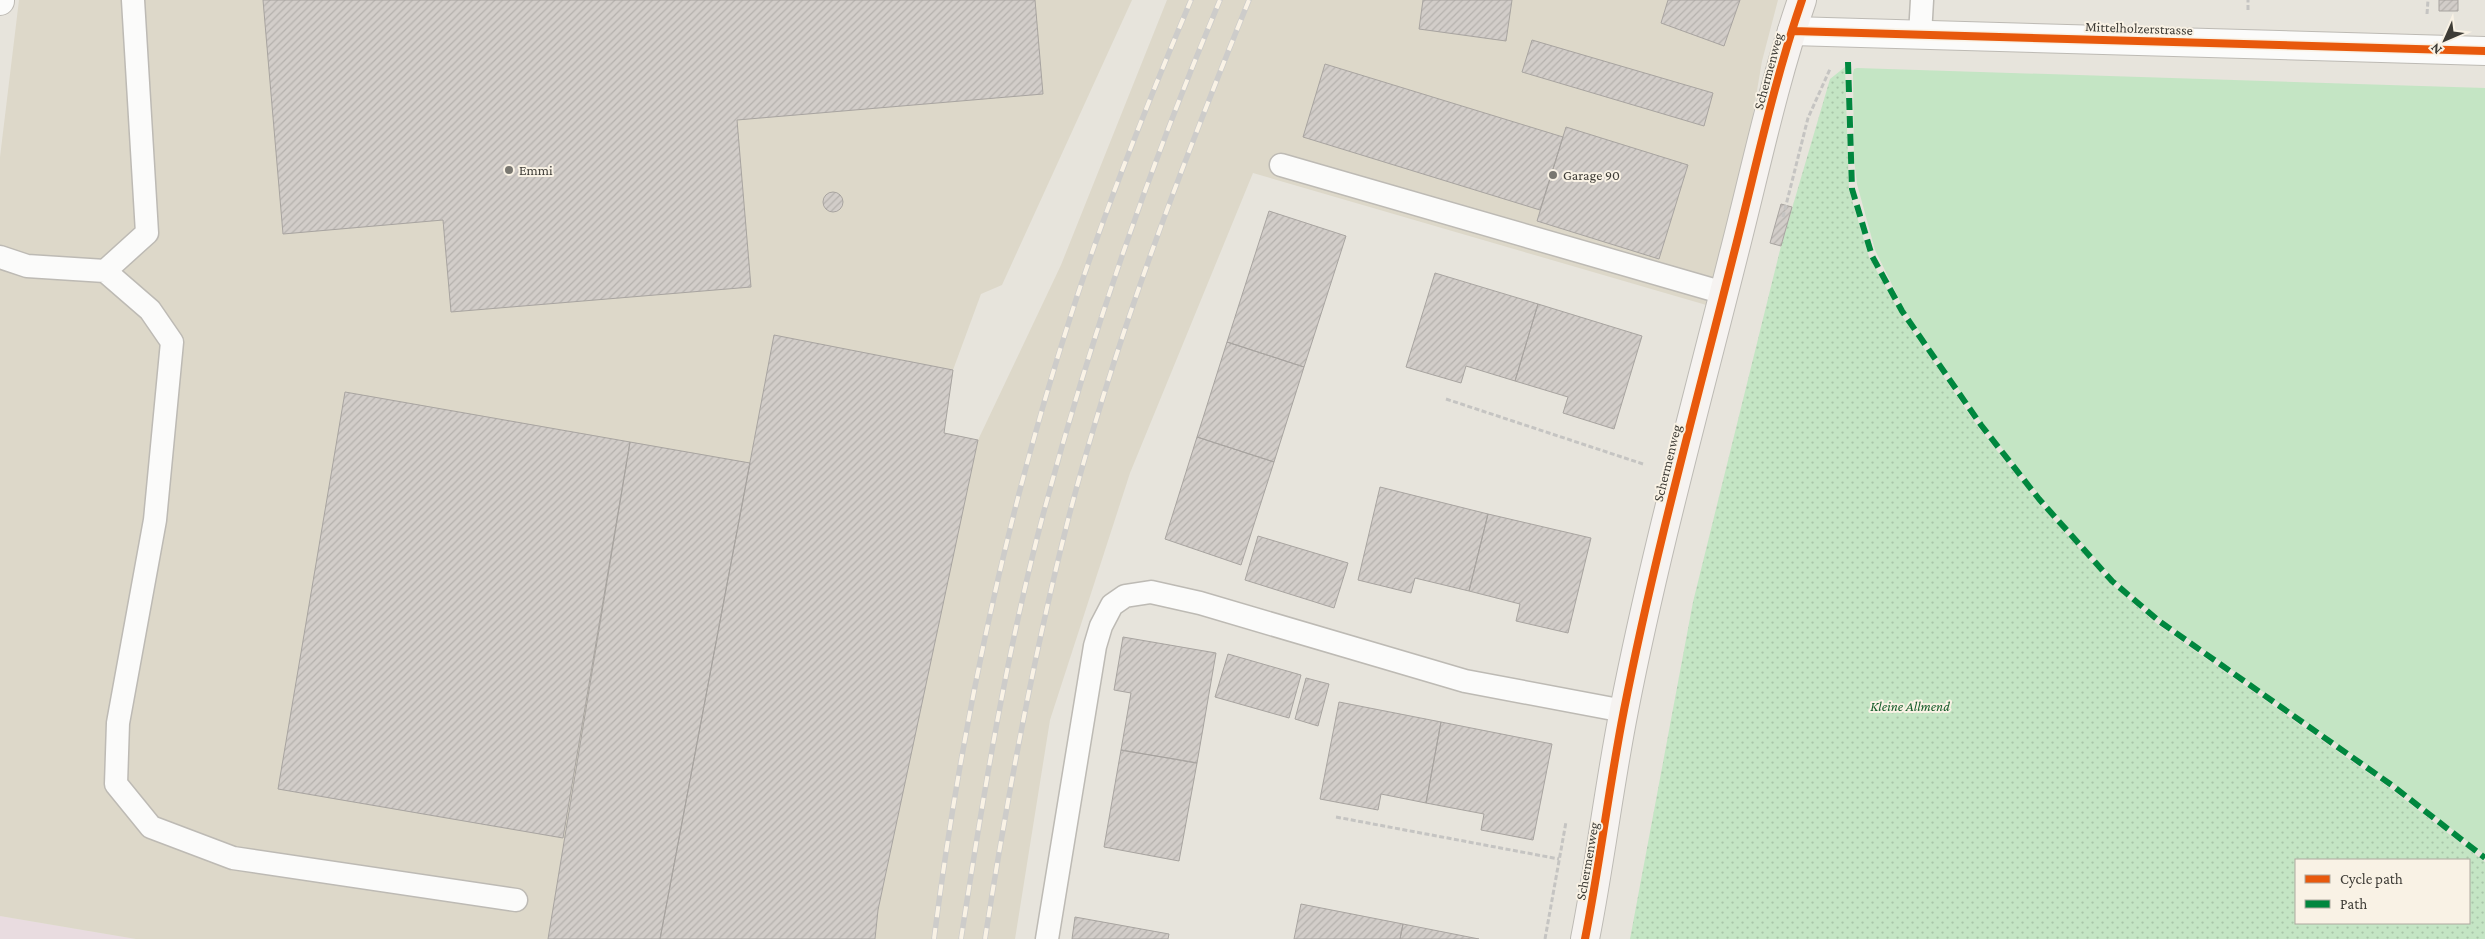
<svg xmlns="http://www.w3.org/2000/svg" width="2485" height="939" viewBox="0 0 2485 939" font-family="'Crimson Pro',serif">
<defs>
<pattern id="park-dots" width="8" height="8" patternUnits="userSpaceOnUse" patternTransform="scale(1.25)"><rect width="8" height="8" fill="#c4e5c4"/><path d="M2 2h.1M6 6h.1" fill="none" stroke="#a9c5a9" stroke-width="1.8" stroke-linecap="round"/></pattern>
<pattern id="building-hatch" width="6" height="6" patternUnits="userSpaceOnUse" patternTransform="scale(1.25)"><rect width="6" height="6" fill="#d2cdc9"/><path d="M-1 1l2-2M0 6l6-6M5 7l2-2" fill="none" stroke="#b5b1ad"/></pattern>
</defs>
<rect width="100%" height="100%" fill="#e7e4dc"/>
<path fill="#e9dce0" d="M0,916L136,939H0Z"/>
<path fill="#ddd8c9" d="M19,0H1132L1002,285L981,294L953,370L774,335L660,939H136L0,916V157Z
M1167,0H1778L1762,61L1720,309L1253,173L1130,473L1050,720L1015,939H875L878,910L978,440L1061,265Z"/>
<path fill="#c4e5c4" d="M1857,68L2485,88V855L2395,785L2160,619L2114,579L2041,497L1982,423L1904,309L1875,250L1857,184L1854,159L1853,73L1854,69Z"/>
<path fill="url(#park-dots)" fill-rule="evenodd" d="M1845,67L1849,190L1869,257L1900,313L1978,427L2037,501L2110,583L2157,624L2391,789L2485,862V939H1630L1693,602L1781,246L1830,79ZM2296,860H2469V923H2296Z"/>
<path fill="url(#building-hatch)" stroke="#a8a4a0" d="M263,0H1035L1043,94L737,120L751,287L451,312L443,220L283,234Z
M1423,0H1512L1506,41L1419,29Z
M1668,0H1740L1724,46L1661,23Z
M2439,0H2458V11H2439Z
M1532,40L1713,93L1704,126L1522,72Z
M1325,64L1563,137L1540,210L1303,137Z
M1566,127L1688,165L1659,259L1537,221Z
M823 202a10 10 0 1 1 20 0a10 10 0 1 1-20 0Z
M1781,204L1792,207L1781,246L1770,243Z
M1269,211L1346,236L1304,367L1227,342Z
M1435,273L1538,304L1515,381L1466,366L1461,383L1406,367Z
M1538,304L1642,336L1614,429L1563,413L1568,397L1515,381Z
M774,335L953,370L944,433L978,440L878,910L875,939H660Z
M1227,342L1304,367L1274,462L1197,437Z
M345,392L630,442L563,838L278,789Z
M1197,437L1274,462L1241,565L1165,539Z
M630,442L750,463L660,939H548Z
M1380,487L1488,514L1469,591L1415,578L1411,593L1358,580Z
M1488,514L1591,538L1568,633L1516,621L1520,604L1469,591Z
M1258,536L1348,563L1334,608L1245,580Z
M1123,637L1216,653L1197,763L1121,750L1131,693L1114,690Z
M1228,654L1301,675L1289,718L1215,697Z
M1306,678L1329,684L1318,726L1295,719Z
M1339,702L1441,722L1426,803L1381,794L1378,810L1320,799Z
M1441,722L1552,744L1533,840L1481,830L1484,814L1426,803Z
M1121,750L1197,763L1179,861L1104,847Z
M1301,904L1403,924L1400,939H1294Z
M1075,917L1169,934L1168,939H1072Z
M1403,924L1479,939H1400Z"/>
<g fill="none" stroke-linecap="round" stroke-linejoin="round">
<g stroke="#bdbab4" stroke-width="25">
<path id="lane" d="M1920,35L1922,0
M1281,165L1724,293
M0,257L27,266L105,271L147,233L133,0
M105,271L150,310L172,342L155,520L118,723L116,784L151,827L233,858L516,900
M1047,939L1095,646L1101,626L1112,605L1125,596L1151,592L1200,603L1465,681L1624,711"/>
</g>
<g stroke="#bdbab4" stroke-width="30">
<path id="street" d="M0,1V0
M1792,31L2485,51"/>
</g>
<g stroke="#bdbab4" stroke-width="30">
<path id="secondary" d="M1585,939C1600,863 1609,786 1624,710C1654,557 1695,408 1733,257C1755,172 1773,84 1802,0"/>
</g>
<path stroke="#c5c4c2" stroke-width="3" stroke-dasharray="5 2.5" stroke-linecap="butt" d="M2248,10V0
M2427,14L2428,0
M1783,217L1808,118L1830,69
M1446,399L1643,464
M1336,817L1559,859
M1545,939L1566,822"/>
<use href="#lane" stroke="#fbfbfa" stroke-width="22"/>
<use href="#street" stroke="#fbfbfa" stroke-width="28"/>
<use href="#secondary" stroke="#f6f3f1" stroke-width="28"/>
<g stroke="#cdccca" stroke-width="5.5">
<path id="rail" d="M934,939C961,727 1006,515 1072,312C1106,206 1148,102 1191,0
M961,939C983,797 1006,654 1043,515C1090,339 1149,168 1220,0
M985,939C1007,798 1033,658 1068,520C1114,342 1180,170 1249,0"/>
</g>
<use href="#rail" stroke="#f9f2e5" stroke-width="4" stroke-dasharray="11" stroke-linecap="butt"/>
<path stroke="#00873e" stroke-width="6" stroke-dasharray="12 6" stroke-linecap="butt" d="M1848,62L1852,189L1872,256L1902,311L1981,425L2039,499L2112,581L2159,621L2393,786L2485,858"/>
<g stroke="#f9f2e5" stroke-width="11">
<path id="cycleway" d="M1792,31L2485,51
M1585,939C1600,863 1609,786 1624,710C1654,557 1695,408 1733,257C1755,172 1773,84 1802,0"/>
</g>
<use href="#cycleway" stroke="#e8590c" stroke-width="8"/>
</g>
<g fill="#797770" stroke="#f9f2e5" stroke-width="2">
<circle cx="509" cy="170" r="5"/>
<circle cx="1553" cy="175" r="5"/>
</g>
<g text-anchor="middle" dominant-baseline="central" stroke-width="4" stroke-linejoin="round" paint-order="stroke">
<g font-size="14" fill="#3e3c36" stroke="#f9f2e5">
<text transform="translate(2139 28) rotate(2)">Mittelholzerstrasse</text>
<text transform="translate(1768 71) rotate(-75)">Schermenweg</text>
<text transform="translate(1667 463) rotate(-76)">Schermenweg</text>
<text transform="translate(1587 861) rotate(-80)">Schermenweg</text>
</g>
<g font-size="14" fill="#3e3c36" stroke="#f9f2e5" text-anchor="start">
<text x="519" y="170">Emmi</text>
<text x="1563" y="175">Garage 90</text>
</g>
<g font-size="14" font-style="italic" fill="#145b28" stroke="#f9f2e5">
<text x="1910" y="706">Kleine Allmend</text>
</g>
</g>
<rect x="2295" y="859" width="175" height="65" fill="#f9f2e5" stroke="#aea99f"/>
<rect x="2305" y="875" width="25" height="8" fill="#e8590c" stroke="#aea99f"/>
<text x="2340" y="884" font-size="15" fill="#3e3c36">Cycle path</text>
<rect x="2305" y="900" width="25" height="8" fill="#00873e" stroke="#aea99f"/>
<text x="2340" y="909" font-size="15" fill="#3e3c36">Path</text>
<g transform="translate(2445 40) rotate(225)" stroke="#f9f2e5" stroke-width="4" paint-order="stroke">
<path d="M0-4L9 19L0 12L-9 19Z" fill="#3e3c36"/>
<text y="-8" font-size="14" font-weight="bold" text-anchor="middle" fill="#3e3c36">N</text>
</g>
</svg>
